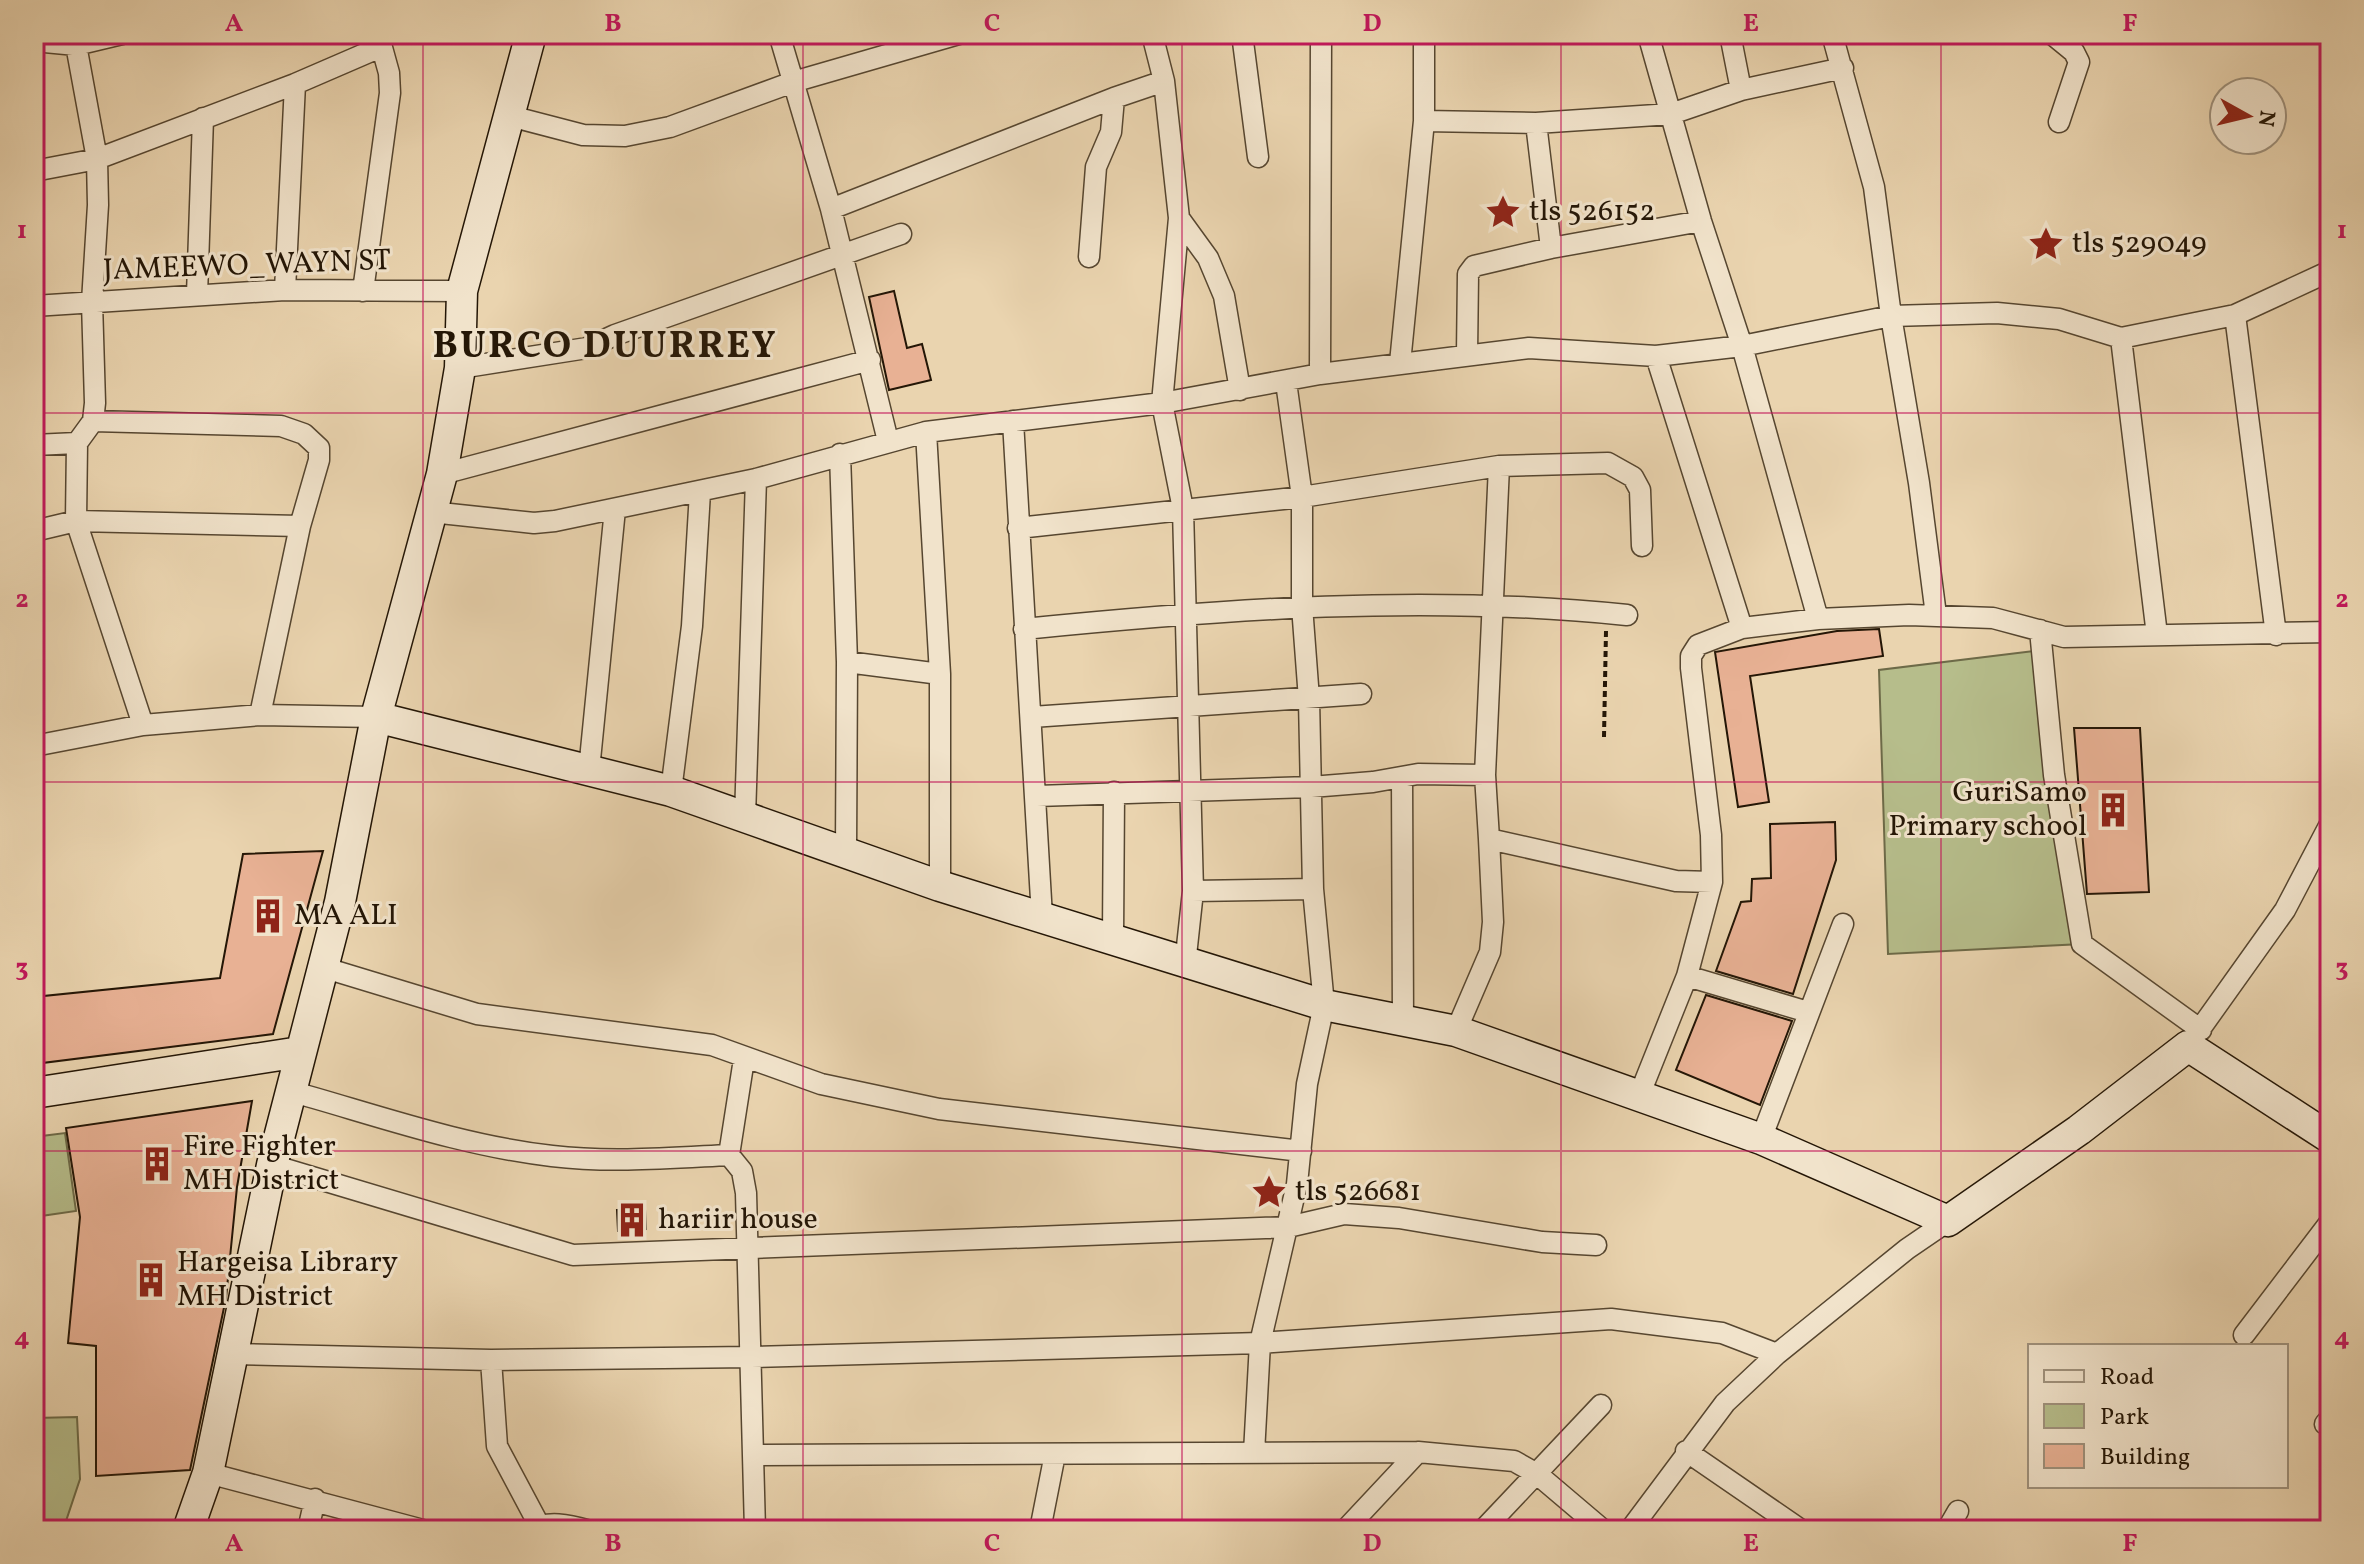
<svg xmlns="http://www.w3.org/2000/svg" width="2364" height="1564" viewBox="0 0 2364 1564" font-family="Vollkorn,serif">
<rect width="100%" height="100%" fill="#ead4af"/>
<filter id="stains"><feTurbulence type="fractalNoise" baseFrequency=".0025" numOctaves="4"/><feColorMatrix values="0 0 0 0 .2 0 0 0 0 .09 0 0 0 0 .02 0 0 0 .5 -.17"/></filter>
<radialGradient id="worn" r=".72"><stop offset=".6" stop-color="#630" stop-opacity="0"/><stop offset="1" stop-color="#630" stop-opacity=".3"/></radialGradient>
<path fill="#b6bd8b" stroke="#6d6a48" stroke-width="2" d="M2050,649L2082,944L1888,954L1879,670Z
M65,1133L76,1211L34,1217V1137Z
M77,1417L80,1479L63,1530H34V1418Z"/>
<path fill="#e8b194" stroke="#241606" stroke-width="2" d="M894,291L907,348L922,344L931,380L889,390L869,297Z
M1879,629L1883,656L1750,676L1769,802L1738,807L1715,652L1837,631Z
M2074,728H2140L2149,892L2087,894Z
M1835,822L1836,860L1793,994L1716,971L1741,902L1751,901L1752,879L1771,878L1770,824Z
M323,851L273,1034L34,1064V997L220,978L243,854Z
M1706,995L1792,1021L1760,1105L1676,1070Z
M252,1101L237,1187L226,1298L190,1470L96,1476V1346L68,1343L80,1217L66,1128Z
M645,1209L646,1229L618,1231L617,1210Z"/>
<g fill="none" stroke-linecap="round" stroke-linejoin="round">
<g stroke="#564630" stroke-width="23">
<path id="minor" d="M74,34L97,159L98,205L92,302L95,403L93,421L77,443L76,521L143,725
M779,34L831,209L888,441
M1152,34L1164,81L1179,218L1162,403L1183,509L1193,891L1185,965
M1242,34L1258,157
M1424,34V121L1536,123L1671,114L1741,90L1843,68
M1648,34L1701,221L1742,346L1818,619
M1730,34L1741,90
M1832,34L1874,187L1891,316L1919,483L1936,615
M2052,34L2074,52L2079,62L2059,122
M34,41L76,45L122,34
M506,115L583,135L625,136L670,127L793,82L959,34
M1536,123L1551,248
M34,171L97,159L295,84L376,49L383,34
M831,209L1114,98
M1179,218L1208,258L1224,296L1240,390
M1089,257L1096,167L1111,132L1114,98L1164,81
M285,290L295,84
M363,291L390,93L389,73L381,44
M197,295L203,118
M34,306L285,290L462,291
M2235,315L2276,635
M2121,338L2157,635
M1467,354L1468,274L1474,266L1551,248L1701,221
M1656,356L1742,628
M1400,363L1424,121
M460,368L587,348L615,335L901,234
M1320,374L1321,34
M93,421L281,426L304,434L319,448V460L300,526
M1013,421L1042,917
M926,432L940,674V886
M34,445L77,443
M840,454L847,662L846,852
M442,474L870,360
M431,512L534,523L555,521L756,479L926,432L1162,403L1320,374L1529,348L1656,356L1742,346L1891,316L1997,313L2059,319L2121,338L2235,315L2330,271
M1018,528L1302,497L1499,466L1608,463L1633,477L1640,490L1642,546
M34,531L76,521L300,526L260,715
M1024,629C1224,609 1426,594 1627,615
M2040,630L2054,775L2082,944L2201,1030
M847,662L940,674
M1032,717L1361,694
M34,746L143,725L260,715L376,717
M589,770L615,509
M1402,777L1403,1019
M671,791L692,626L700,492
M1037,796L1311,787L1373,782L1418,774L1485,775
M745,817L756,479
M1489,839L1485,775L1499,466
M1193,891L1313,889
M1113,937L1114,792
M322,967L477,1014L712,1045L821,1084L939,1109L1301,1151
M1687,976L1808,1012
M1456,1031L1490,952L1493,922L1489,839L1676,881L1712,882L1711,835L1691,668V656L1698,645L1742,628L1818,619L1909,615L1993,618L2064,637L2330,632
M2193,1039L2285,910L2330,824
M290,1091C376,1115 463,1146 552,1156C610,1163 670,1158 729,1155L742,1171L746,1193L755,1530
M1639,1096L1687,976L1712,882
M1761,1139L1843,924
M729,1155L744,1059
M272,1165L573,1255L1288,1227L1344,1214L1399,1218L1542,1242L1596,1245
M2244,1335L2330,1222
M232,1354L491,1360L751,1357L1260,1343L1611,1319L1722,1333L1777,1354
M491,1360L497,1446L539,1525
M2325,1424L2330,1418
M1686,1451L1801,1530
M1254,1453L1260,1343L1297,1184L1307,1084L1324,1005L1313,889L1309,699L1302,606V497L1286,382
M753,1455L1418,1452L1514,1461L1537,1474L1603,1530
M208,1473L423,1530
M308,1530L315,1499
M532,1530C547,1520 570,1525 587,1530
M1040,1530L1055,1454
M1345,1530L1418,1452
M1483,1530L1601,1405
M1630,1530L1725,1403L1777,1354L1907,1249L1948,1221
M1947,1530L1958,1511"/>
</g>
<g stroke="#241606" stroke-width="33">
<path id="secondary" d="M376,717L671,791L940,886L1324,1005L1456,1031L1761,1139L1948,1221L2079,1130L2188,1046L2330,1138
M34,1093L300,1052
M188,1530L208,1473L272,1165L340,902L376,717L442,474L460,368L462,291L531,34"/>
</g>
<path stroke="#241606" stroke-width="4" stroke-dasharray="6 4" stroke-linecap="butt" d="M1604,737L1606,631"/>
<use href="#minor" stroke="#f1e3cb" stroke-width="20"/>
<use href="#secondary" stroke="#f1e3cb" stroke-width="30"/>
</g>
<path fill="none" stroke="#c2185b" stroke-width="2" stroke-opacity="0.55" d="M423,34V1530M803,34V1530M1182,34V1530M1561,34V1530M1941,34V1530M34,413H2330M34,782H2330M34,1151H2330"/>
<defs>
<g id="sight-bare" transform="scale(2.76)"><path d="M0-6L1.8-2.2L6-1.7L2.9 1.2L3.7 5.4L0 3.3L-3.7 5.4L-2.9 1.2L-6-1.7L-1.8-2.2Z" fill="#8f2418" stroke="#f1e3cb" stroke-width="2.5" paint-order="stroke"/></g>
<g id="building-bare" transform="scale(2.76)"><path d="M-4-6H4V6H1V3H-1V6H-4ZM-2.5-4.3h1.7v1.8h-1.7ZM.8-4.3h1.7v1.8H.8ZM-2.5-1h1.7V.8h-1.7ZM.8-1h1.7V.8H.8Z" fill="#8f2418" stroke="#f1e3cb" stroke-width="2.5" paint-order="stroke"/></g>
</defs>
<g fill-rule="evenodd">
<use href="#sight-bare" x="1503" y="212"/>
<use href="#sight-bare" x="2046" y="244"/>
<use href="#building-bare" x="2113" y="810"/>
<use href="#building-bare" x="268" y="916"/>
<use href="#building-bare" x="157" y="1164"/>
<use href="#sight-bare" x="1269" y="1192"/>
<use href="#building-bare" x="632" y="1220"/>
<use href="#building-bare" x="151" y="1280"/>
</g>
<g text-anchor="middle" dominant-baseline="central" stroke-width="6" stroke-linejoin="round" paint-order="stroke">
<g font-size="30" fill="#241606" stroke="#f1e3cb" text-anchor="start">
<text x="1529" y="212">tls 526152</text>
<text x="2072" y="244">tls 529049</text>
<text x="2087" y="793" text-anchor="end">GuriSamo<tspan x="2087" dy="34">Primary school</tspan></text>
<text x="294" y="916">MA ALI</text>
<text x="183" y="1147">Fire Fighter<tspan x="183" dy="34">MH District</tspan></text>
<text x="1295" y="1192">tls 526681</text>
<text x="658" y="1220">hariir house</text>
<text x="177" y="1263">Hargeisa Library<tspan x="177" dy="34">MH District</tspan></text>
</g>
<g font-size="30" fill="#241606" stroke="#f1e3cb">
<text transform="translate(247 266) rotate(-2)">JAMEEWO_WAYN ST</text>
</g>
<g font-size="38" font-weight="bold" letter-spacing="2" fill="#241606" stroke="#f1e3cb">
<text x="605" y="347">BURCO DUURREY</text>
</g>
</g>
<rect width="2364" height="1564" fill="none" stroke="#ead4af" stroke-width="88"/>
<rect x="2028" y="1344" width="260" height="144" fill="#f1e3cb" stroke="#9f917c" stroke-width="2"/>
<rect x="2044" y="1370" width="40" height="12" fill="#f1e3cb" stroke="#9f917c" stroke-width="2"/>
<text x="2100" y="1384" font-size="24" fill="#241606">Road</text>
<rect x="2044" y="1404" width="40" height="24" fill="#b6bd8b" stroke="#9f917c" stroke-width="2"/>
<text x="2100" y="1424" font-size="24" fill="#241606">Park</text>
<rect x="2044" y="1444" width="40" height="24" fill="#e8b194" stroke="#9f917c" stroke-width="2"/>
<text x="2100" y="1464" font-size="24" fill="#241606">Building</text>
<g transform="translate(2248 116) rotate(98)"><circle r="38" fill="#f1e3cb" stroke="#9f917c" stroke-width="2"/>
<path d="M0-6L14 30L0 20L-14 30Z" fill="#8f2418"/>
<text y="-12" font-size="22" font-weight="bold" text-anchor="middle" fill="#241606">N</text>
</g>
<rect x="44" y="44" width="2276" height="1476" fill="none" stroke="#c2185b" stroke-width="3"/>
<g font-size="26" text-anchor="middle" font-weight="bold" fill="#c2185b">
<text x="234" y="31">A</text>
<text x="613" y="31">B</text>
<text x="992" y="31">C</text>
<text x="1372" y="31">D</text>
<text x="1751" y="31">E</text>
<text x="2130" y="31">F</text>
<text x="22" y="238">1</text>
<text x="2342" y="238">1</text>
<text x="22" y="607">2</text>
<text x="2342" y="607">2</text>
<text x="22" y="976">3</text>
<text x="2342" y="976">3</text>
<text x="22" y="1345">4</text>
<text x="2342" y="1345">4</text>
<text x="234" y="1551">A</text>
<text x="613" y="1551">B</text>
<text x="992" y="1551">C</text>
<text x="1372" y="1551">D</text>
<text x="1751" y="1551">E</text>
<text x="2130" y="1551">F</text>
</g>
<rect width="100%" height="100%" filter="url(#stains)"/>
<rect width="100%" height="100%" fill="url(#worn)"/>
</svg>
